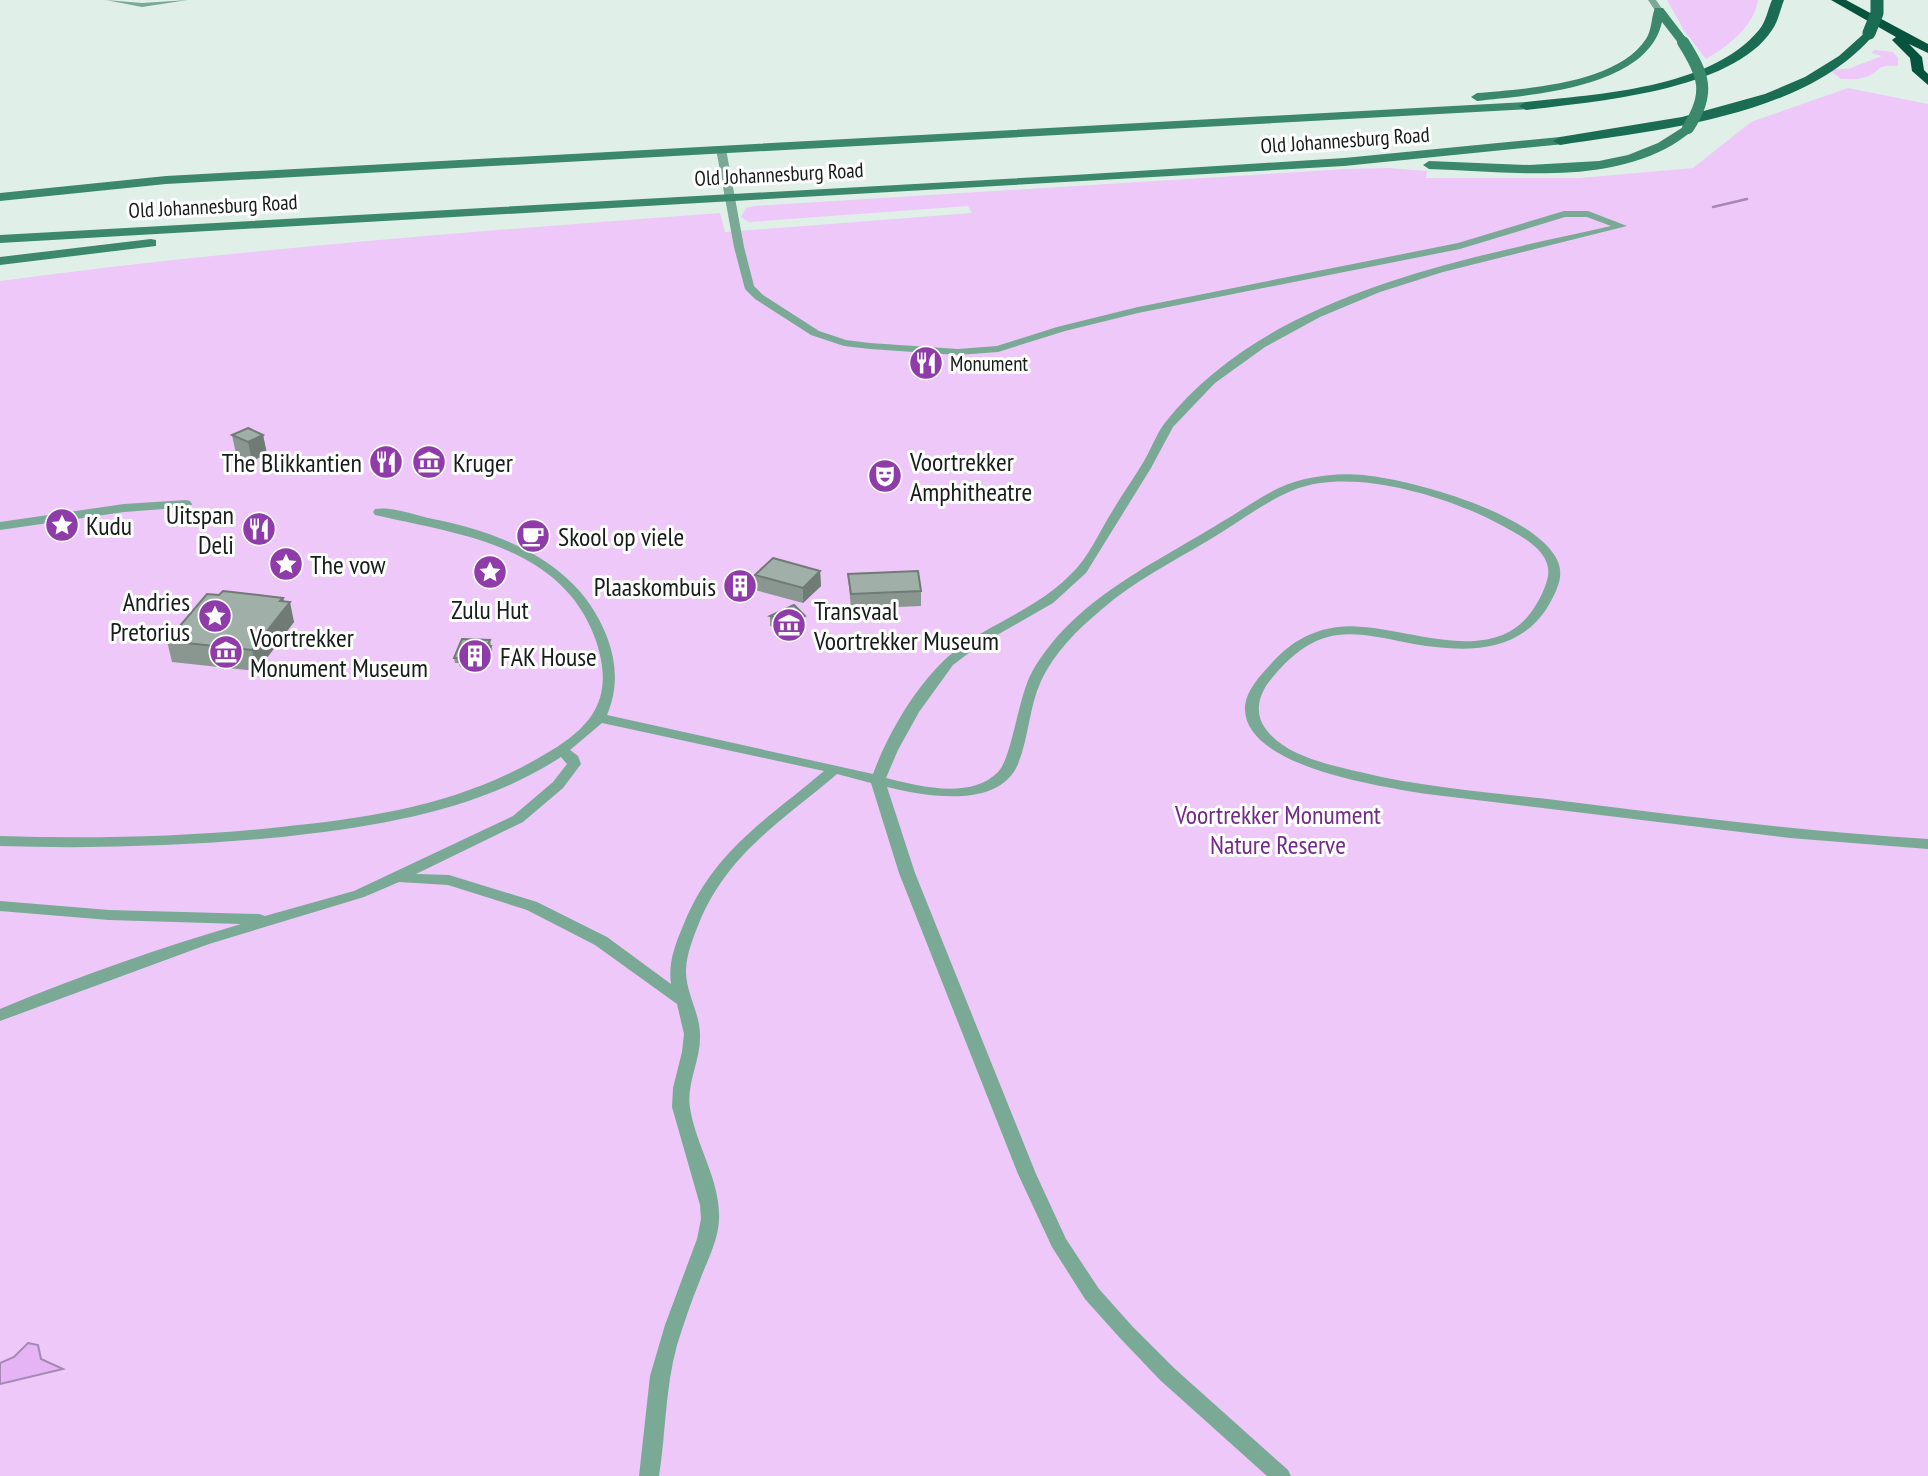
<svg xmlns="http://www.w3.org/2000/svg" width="1928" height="1476" viewBox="0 0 1928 1476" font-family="'PT Sans Narrow',sans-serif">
<rect width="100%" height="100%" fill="#e0f0e9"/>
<path fill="#edc8f9" d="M1667,0H1758C1753,28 1729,45 1706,59L1685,32Z
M1875,50L1893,52L1898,58V66C1873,64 1882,72 1866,77C1858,80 1849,79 1841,79L1832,72L1833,69H1848L1882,56L1871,53Z
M1848,88L1928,104V1476H0V281C239,249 480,231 720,213L725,232L972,213L968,206L749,222L741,217L746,208L755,206L1346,169L1388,168L1427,171L1426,178H1580L1693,168L1751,122Z"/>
<path fill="#e5b4f5" stroke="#a787b4" stroke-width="2" d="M28,1343L38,1345L41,1359L63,1369L0,1384V1363L14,1357Z"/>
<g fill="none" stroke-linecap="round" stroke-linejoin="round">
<path stroke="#a787b4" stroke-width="2.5" d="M1713,207L1747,199"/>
<path fill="#7aa995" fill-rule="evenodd" d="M106,0L142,3L188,0L142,7Z
M1648,0H1656L1663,10L1662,12H1656Z
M721,146L726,149L744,247L754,286L763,295L819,331L846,340L870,343L958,349L997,346L1057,327L1138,307L1458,243L1564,211H1588L1627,226L1443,272L1380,292L1320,317L1265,347L1215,383L1173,427L1151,468L1086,573L1053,603L978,646L953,665L919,712L898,750L886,778C918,786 971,800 998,772C1012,758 1018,697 1032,672C1073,600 1152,565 1220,523C1248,507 1273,486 1305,479C1324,475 1344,473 1363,475C1413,480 1528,512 1555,556C1565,572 1559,586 1551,601C1523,654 1467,653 1414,644C1390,640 1363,632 1338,635C1309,638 1285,661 1268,683C1258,697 1255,714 1265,728C1284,756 1330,765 1360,772C1429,789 1501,793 1571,802C1690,817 1809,832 1928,839V849L1790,838L1427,794C1384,787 1241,767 1245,706C1247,689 1260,676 1271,664C1288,644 1311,630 1338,627C1397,620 1492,674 1534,608C1540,599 1546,587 1548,576C1552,551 1521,536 1503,526C1450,497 1355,467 1296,489C1265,501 1238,523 1209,540C1172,562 1133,582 1101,610C1077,630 1054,653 1041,681C1029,707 1029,737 1018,764C999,810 924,796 887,787L915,873L1036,1174L1066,1239L1099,1289L1133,1327L1174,1368L1288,1470L1291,1476H1267L1160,1380L1119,1337L1085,1299L1052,1247L1018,1174L899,873L871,783L837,774C782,821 728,853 699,923C693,938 687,953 686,969C685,992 700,1012 700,1035C701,1060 686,1083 690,1108C696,1146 721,1181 719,1220C718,1241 707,1261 700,1280C691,1302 684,1323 677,1345C665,1389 666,1432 659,1476H639L650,1376L665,1325L697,1239L701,1219L700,1205L672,1107L673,1088L682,1052L684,1034L677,1004L595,945L527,910L448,885L399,882L364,897L209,944L0,1021V1009C79,976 159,948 241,924L109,920L0,911V901L109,910L259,914L265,916L354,891L513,816L553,782L567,764L561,757C478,811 379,826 282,837C188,846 94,849 0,846V836C94,839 187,837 281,827C370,818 456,805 535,760C588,731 618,703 595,638C561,545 458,534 375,515L373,512L375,509C392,506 415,515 433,519C504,533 580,564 607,637C617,663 618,689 607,715L873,774C890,728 925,669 967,642C1001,620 1040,605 1069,576C1089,558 1099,532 1113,510C1123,493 1134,478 1144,461C1151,449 1156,435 1164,424C1265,294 1460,260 1611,226L1587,217H1565L1460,249L1138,313L1065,331L998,352L958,355L870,349L844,346L811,335L755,299L745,289L734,247L716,149ZM602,723L824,771C765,821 713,851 683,926C675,945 668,963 671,984L607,937L537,902L449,875L416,874L523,822L563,788L581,764L578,756L570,750Z
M186,500L190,501L192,504L190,507L124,512L0,530V522L124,504Z"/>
<path fill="#3b886c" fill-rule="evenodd" d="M1655,8H1663L1689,42L1687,44H1679L1662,22C1648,88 1531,95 1477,101L1471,97L1477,93C1524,89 1617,84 1646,39C1652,30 1651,18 1655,8Z
M1526,102L1532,106L1530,109L166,184L0,201V193L166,176Z
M1688,124L1694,128L1692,131C1684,137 1675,144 1665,149C1594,185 1505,171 1429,169L1423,165L1429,161L1529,165L1599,161L1628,155L1658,143Z
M1560,137L1566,141L1564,144L1344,166L0,243V235L1074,175L1344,158Z
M151,239L156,240V246L0,265V257Z"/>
<path fill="#1a6c52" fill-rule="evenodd" d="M1772,0H1784C1780,10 1778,22 1772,30C1733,91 1592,102 1526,110L1519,106L1526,102C1597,94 1710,89 1759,30C1766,22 1768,9 1772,0Z
M1869,29L1875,33C1808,116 1659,130 1560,145L1553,141L1560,137L1682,117L1765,94L1805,77L1839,56Z"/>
<path fill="#08533d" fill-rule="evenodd" d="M1831,0H1846L1928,44V53L1909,44L1922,57L1924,70L1928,74V85L1912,71L1910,58L1892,40L1896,37Z"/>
<path stroke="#3b886c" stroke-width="12" d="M1683,42C1704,75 1711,93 1688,128"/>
<path stroke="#1a6c52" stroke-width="13" d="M1869,33L1877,13V0"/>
</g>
<path fill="#8a9791" d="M232,435H263L267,454L252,461L236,454Z
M820,571L821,586L803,603L755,590V575Z
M848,574L921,591V606L851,609Z
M219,595L283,598L294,622L257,671L172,662L167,641Z
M770,616H805V626L792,632L770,626Z
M490,640L492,651L485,668L460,667L459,663H455L454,658Z"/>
<path fill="#707b76" d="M263,435L267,454L252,461L248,442Z
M820,571L821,586L803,603V588Z
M283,598L285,608L290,602L294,622L257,671L252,650Z
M805,616V626L792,632L791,622Z
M491,646L492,651L485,668L484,663Z"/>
<path fill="#a0b0a9" stroke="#707b76" stroke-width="2" d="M248,428L263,435L248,442L232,435Z
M773,558L820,571L803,588L755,575Z
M918,571L921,591L851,594L848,574Z
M223,591L283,598L280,601L290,602L252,650L167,641L207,594L219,595Z
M794,605L805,616L791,622L770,616Z
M462,639L490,640L487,646H491L484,663L459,662L461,658H454Z"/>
<defs>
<g id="restaurant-disc" transform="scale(1.75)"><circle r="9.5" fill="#8f3ba9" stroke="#fff"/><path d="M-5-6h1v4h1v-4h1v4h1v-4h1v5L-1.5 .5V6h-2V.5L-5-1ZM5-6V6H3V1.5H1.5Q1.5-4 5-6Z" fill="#fff"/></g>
<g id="museum-disc" transform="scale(1.75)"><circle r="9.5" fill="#8f3ba9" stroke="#fff"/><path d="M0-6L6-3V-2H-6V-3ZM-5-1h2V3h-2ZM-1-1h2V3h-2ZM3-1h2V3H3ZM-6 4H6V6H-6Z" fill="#fff"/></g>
<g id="theatre-disc" transform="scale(1.75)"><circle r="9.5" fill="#8f3ba9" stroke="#fff"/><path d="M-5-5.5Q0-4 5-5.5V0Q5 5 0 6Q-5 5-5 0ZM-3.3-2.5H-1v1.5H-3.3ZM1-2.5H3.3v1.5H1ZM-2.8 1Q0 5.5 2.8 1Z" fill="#fff"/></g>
<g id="sight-disc" transform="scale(1.75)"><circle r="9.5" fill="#8f3ba9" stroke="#fff"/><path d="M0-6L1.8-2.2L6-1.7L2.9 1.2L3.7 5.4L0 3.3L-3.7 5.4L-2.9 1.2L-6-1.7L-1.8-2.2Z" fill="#fff"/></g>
<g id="cafe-disc" transform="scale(1.75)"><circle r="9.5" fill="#8f3ba9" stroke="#fff"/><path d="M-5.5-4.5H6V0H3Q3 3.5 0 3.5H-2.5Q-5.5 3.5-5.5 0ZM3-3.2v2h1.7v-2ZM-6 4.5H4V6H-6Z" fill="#fff"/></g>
<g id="building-disc" transform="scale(1.75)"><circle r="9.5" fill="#8f3ba9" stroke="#fff"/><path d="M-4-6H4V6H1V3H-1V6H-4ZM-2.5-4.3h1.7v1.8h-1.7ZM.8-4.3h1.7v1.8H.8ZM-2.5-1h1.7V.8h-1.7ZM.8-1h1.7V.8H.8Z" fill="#fff"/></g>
</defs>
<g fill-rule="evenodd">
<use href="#restaurant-disc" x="926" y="363"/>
<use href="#restaurant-disc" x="386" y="462"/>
<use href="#museum-disc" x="429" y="462"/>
<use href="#theatre-disc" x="885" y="476"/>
<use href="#sight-disc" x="62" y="525"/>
<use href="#restaurant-disc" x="259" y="529"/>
<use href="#cafe-disc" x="533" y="536"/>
<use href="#sight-disc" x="286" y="564"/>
<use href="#sight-disc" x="490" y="572"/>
<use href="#building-disc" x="740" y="586"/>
<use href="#sight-disc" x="215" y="616"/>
<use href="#museum-disc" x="789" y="625"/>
<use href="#museum-disc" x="226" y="652"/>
<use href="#building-disc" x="475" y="656"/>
</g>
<g text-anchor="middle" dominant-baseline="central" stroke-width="6" stroke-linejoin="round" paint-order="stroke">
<g font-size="21" fill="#171d1b" stroke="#fff">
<text transform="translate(1345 140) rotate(-4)">Old Johannesburg Road</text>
<text transform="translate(779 174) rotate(-3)">Old Johannesburg Road</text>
<text transform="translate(213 206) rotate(-3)">Old Johannesburg Road</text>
</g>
<g font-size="21" fill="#171d1b" stroke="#fff" text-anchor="start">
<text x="950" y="363">Monument</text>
</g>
<g font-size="26" fill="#171d1b" stroke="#fff" text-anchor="start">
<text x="910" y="461">Voortrekker<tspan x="910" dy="30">Amphitheatre</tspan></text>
<text x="362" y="462" text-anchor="end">The Blikkantien</text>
<text x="453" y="462">Kruger</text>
<text x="234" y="514" text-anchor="end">Uitspan<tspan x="234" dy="30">Deli</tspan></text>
<text x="86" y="525">Kudu</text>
<text x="558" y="536">Skool op viele</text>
<text x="310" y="564">The vow</text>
<text x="716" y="586" text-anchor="end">Plaaskombuis</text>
<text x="190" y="601" text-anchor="end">Andries<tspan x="190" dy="30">Pretorius</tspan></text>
<text x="490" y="609" text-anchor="middle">Zulu Hut</text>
<text x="814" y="610">Transvaal<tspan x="814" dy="30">Voortrekker Museum</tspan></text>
<text x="250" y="637">Voortrekker<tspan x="250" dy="30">Monument Museum</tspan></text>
<text x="500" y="656">FAK House</text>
</g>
<g font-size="26" fill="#732a89" stroke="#fff">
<text x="1278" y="814">Voortrekker Monument<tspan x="1278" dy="30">Nature Reserve</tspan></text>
</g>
</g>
</svg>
